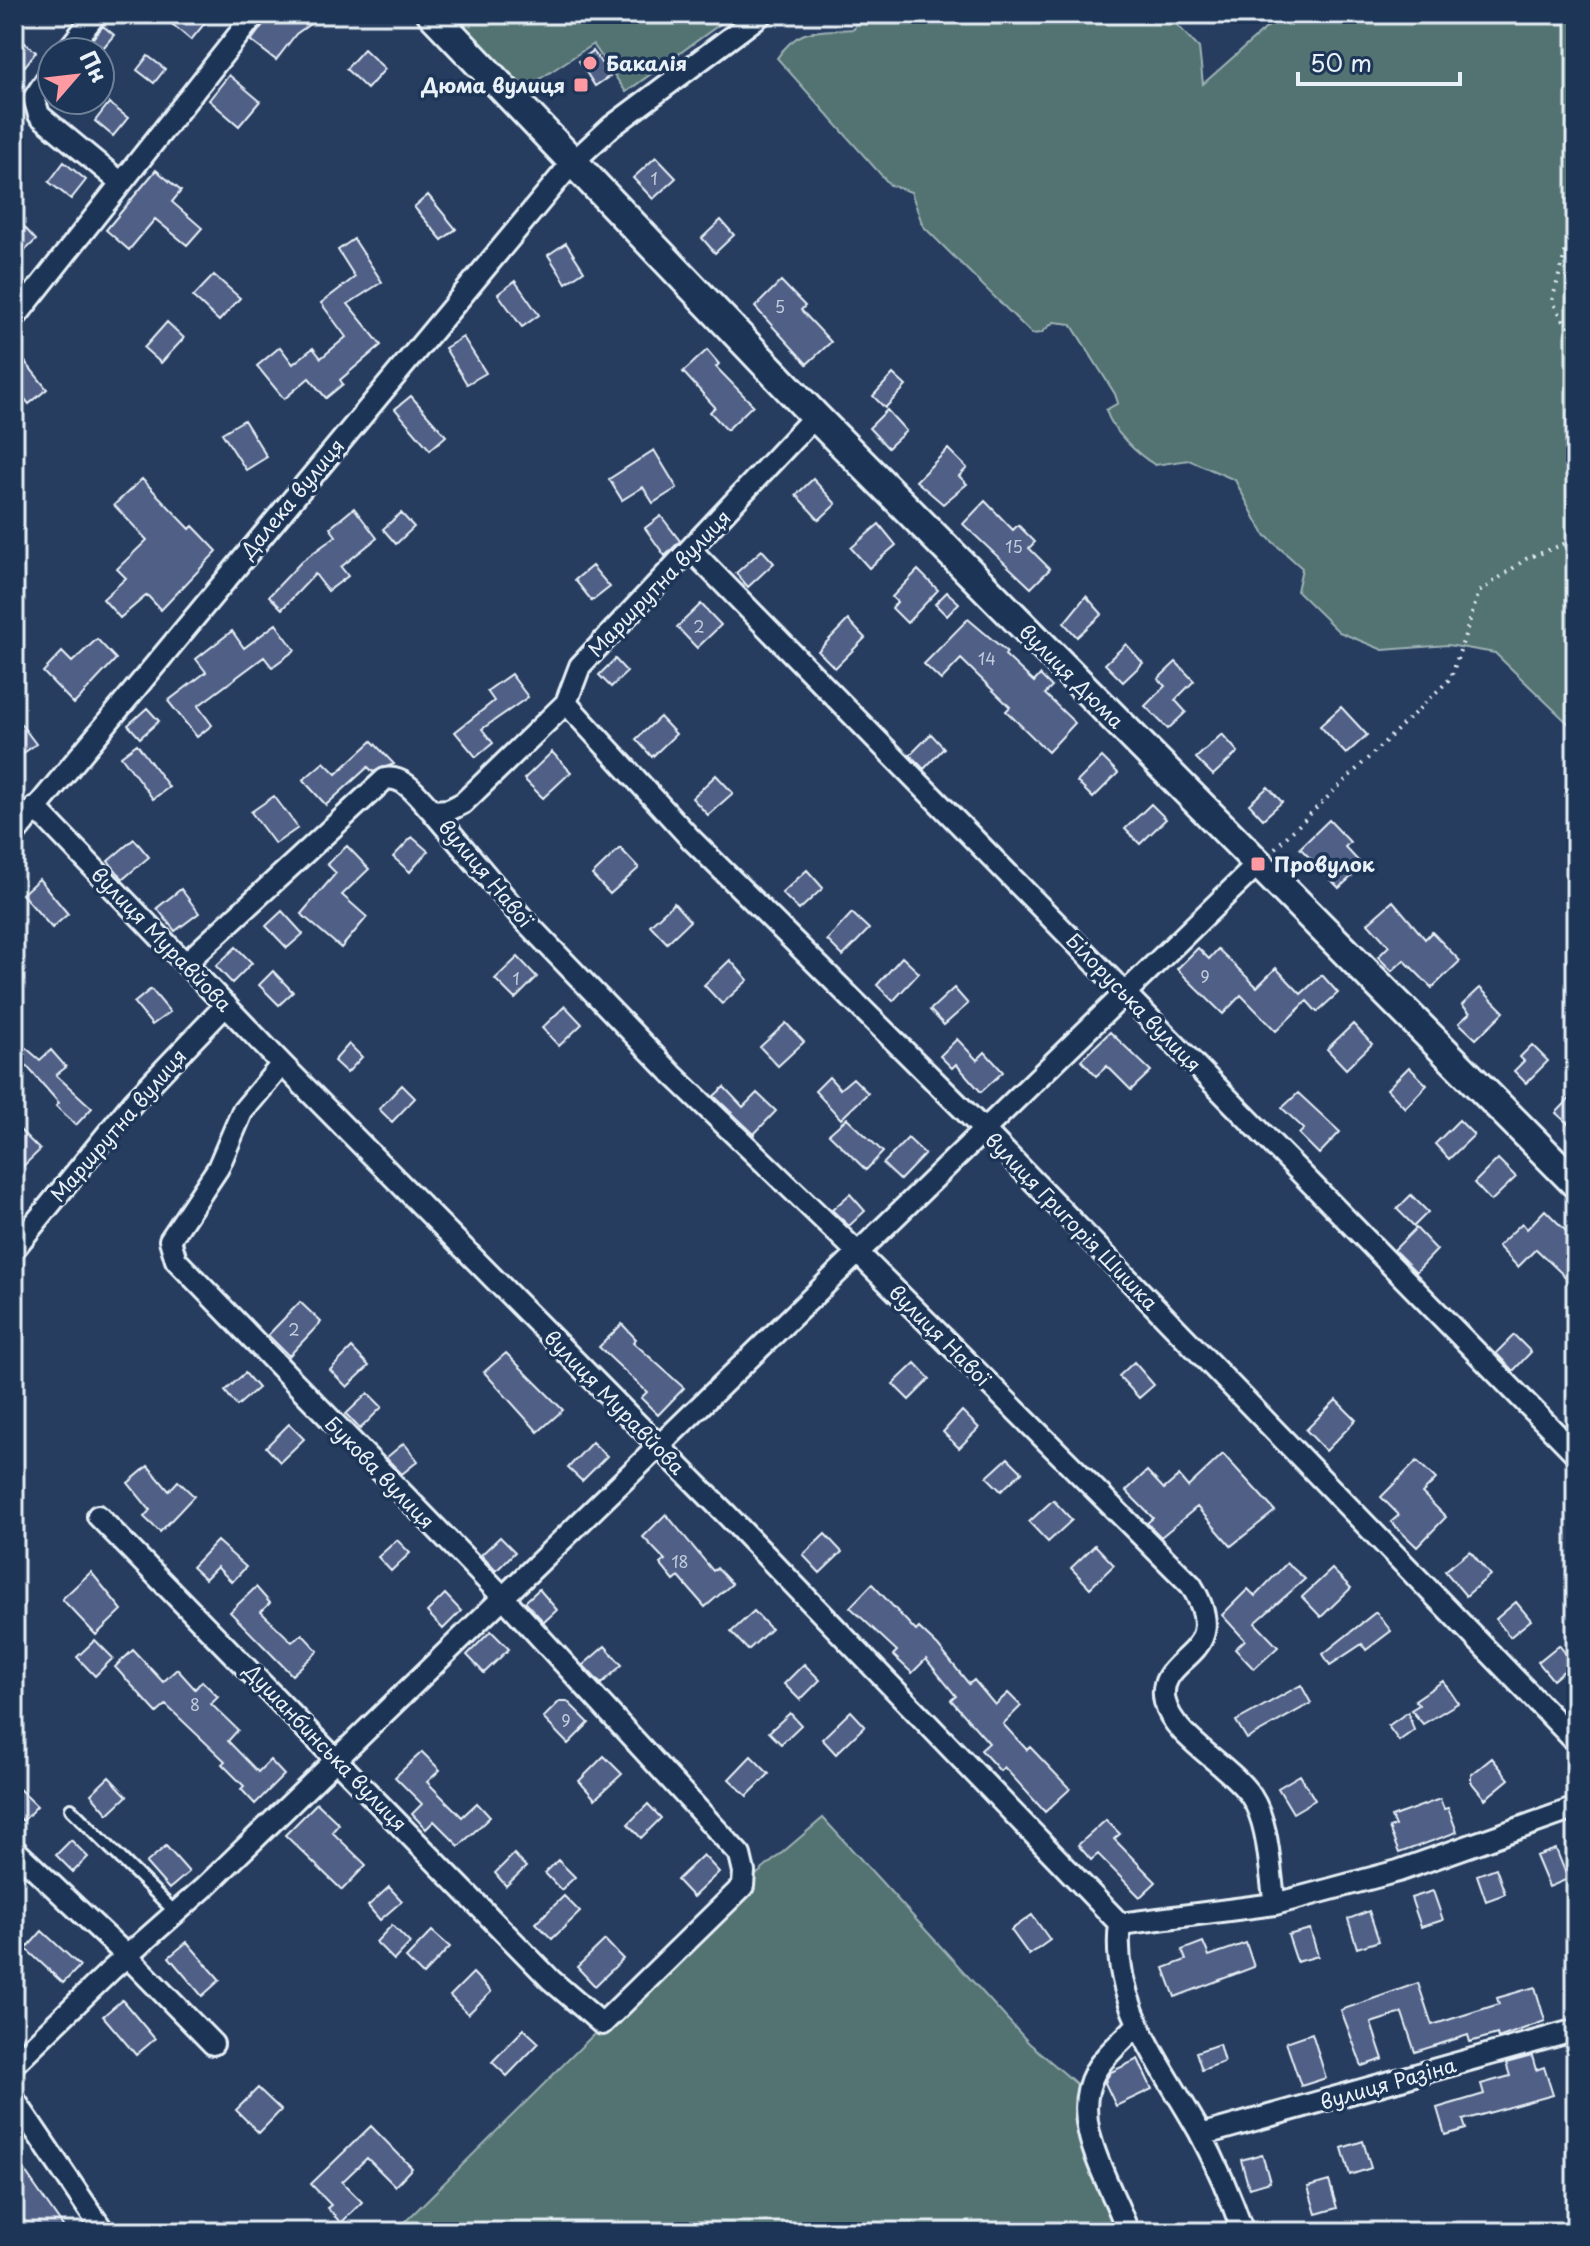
<svg xmlns="http://www.w3.org/2000/svg" width="1590" height="2246" viewBox="0 0 1590 2246" font-family="'Playpen Sans',sans-serif">
<rect width="100%" height="100%" fill="#273d60"/>
<filter id="ink" filterUnits="userSpaceOnUse"><feTurbulence type="fractalNoise" baseFrequency=".0125" numOctaves="2"/><feDisplacementMap in="SourceGraphic" scale="16" xChannelSelector="R" yChannelSelector="G"/><feConvolveMatrix kernelMatrix="1 2 1 2 8 2 1 2 1" color-interpolation-filters="sRGB"/></filter>
<g filter="url(#ink)">
<path fill="#537372" stroke="#9eb2b5" stroke-width="2" d="M432,14H734L626,92L593,44L511,98Z
M859,14H1167L1199,48L1203,84L1282,14H1576V731L1495,653L1448,645L1383,650L1339,632L1297,591L1302,568L1263,533L1235,480L1189,460L1155,465C1137,454 1112,431 1106,410L1118,403L1115,394L1071,324L1054,322L1041,333L1032,334L923,226L911,192L890,185L777,58C800,25 818,32 854,29Z
M823,1818L1029,2043L1086,2092L1128,2232H395L743,1886Z"/>
<path fill="#505e86" stroke="#e8f1f8" stroke-width="2" d="M160,14H194L205,23L191,40Z
M271,14H324L296,34L276,60L251,41Z
M103,26L114,35L103,48L92,39Z
M14,34L36,52L25,66L14,57Z
M364,49L385,69L367,89L346,69Z
M593,51L610,76L595,86L579,61Z
M148,56L165,69L154,83L137,70Z
M229,75L260,101L239,126L209,100Z
M109,103L128,118L113,136L95,121Z
M656,157L676,178L653,199L633,178Z
M64,162L86,180L71,199L49,182Z
M156,170L181,191L172,202L202,228L187,245L155,219L129,250L106,230Z
M428,195L456,229L442,240L414,207Z
M14,216L36,240L14,261Z
M721,220L734,235L715,253L702,238Z
M354,239L382,282L348,304L381,345L340,380L343,384L326,398L309,378L284,399L257,366L280,347L293,364L313,348L321,358L346,337L321,303L355,277L338,250Z
M566,243L584,271L566,283L548,255Z
M214,275L240,298L219,321L193,297Z
M515,281L539,315L522,327L498,294Z
M781,281L805,306L801,310L831,342L807,364L755,307Z
M167,322L184,338L161,363L144,348Z
M463,337L486,373L467,384L445,348Z
M14,348L47,389L29,404L14,385Z
M707,350L719,364L716,367L753,405L727,430L710,412L715,407L683,372Z
M893,374L906,386L885,408L873,396Z
M411,396L446,436L430,450L395,409Z
M887,410L906,431L888,448L869,428Z
M244,420L267,457L246,470L222,433Z
M948,449L967,468L959,476L967,484L943,504L916,481Z
M654,450L677,488L653,503L643,487L622,500L609,479Z
M142,479L190,529L193,526L217,551L161,610L147,595L120,618L103,599L126,578L117,569L147,540L114,505Z
M813,479L836,504L819,520L796,495Z
M985,501L1013,530L1018,525L1035,542L1029,548L1050,569L1031,588L963,524Z
M354,508L377,538L341,567L348,576L328,591L315,574L282,609L269,596L302,561L336,536L330,528Z
M401,513L414,527L396,544L383,529Z
M661,516L680,541L665,556L645,528Z
M879,524L896,545L869,568L851,548Z
M762,550L774,563L748,587L736,573Z
M592,566L610,587L592,601L575,580Z
M918,570L938,590L907,623L892,608L897,602L892,597Z
M947,592L959,603L947,616L935,604Z
M1086,596L1102,614L1077,637L1064,623Z
M701,604L721,625L697,648L677,627Z
M968,619L1007,652L1005,655L1034,682L1040,675L1052,687L1045,694L1075,723L1048,752L1006,711L1010,707L961,659L941,680L924,664Z
M848,620L865,638L835,668L818,651Z
M276,624L295,650L272,667L264,657L198,706L212,725L197,737L168,701L206,672L196,659L232,631L244,648Z
M97,639L116,659L74,704L43,672L62,652L72,662Z
M1126,644L1143,663L1123,682L1105,664Z
M615,659L627,672L611,687L599,675Z
M1176,662L1194,681L1175,700L1186,712L1168,729L1145,706L1165,686L1158,679Z
M511,674L528,697L482,729L493,743L476,757L455,732L494,701L487,691Z
M1341,707L1367,735L1346,754L1320,726Z
M147,708L159,721L140,738L128,725Z
M14,715L36,744L14,760Z
M660,717L676,734L652,757L636,739Z
M931,734L944,748L924,769L910,755Z
M1222,734L1238,752L1213,775L1196,758Z
M372,741L394,764L373,772L368,767L326,805L303,780L324,762L336,774Z
M137,744L169,787L153,799L121,756Z
M552,752L571,772L543,798L524,779Z
M1102,757L1118,773L1093,798L1077,782Z
M716,775L733,793L708,815L692,798Z
M1268,787L1282,802L1263,819L1249,804Z
M274,796L298,828L275,844L251,812Z
M1151,804L1166,819L1140,844L1125,829Z
M1329,820L1350,842L1345,847L1363,866L1339,888L1300,848Z
M412,837L428,851L410,872L393,857Z
M134,839L149,857L123,879L108,861Z
M347,846L369,869L342,895L367,917L341,948L301,914L336,873L327,864Z
M620,848L639,868L610,894L592,875Z
M807,870L823,888L799,910L782,893Z
M39,879L68,914L52,928L22,894Z
M181,889L199,913L175,931L157,908Z
M1393,901L1425,939L1432,932L1460,961L1432,988L1404,960L1392,971L1378,957L1389,946L1368,923Z
M674,903L690,921L667,943L650,925Z
M282,911L303,934L287,948L266,926Z
M852,913L869,929L843,956L827,940Z
M236,947L252,963L232,983L216,966Z
M1198,948L1209,959L1218,949L1257,987L1276,968L1301,994L1322,975L1338,993L1317,1012L1307,1001L1276,1031L1241,995L1223,1014L1177,969Z
M518,957L537,977L515,999L495,979Z
M902,957L919,973L893,1001L877,985Z
M730,960L748,980L722,1004L704,985Z
M273,971L293,992L279,1005L259,985Z
M954,988L968,1004L944,1025L930,1010Z
M1480,988L1504,1012L1476,1039L1459,1023L1470,1013L1462,1005Z
M151,989L170,1012L152,1025L134,1003Z
M565,1006L582,1024L559,1046L542,1028Z
M786,1023L804,1042L778,1066L760,1047Z
M1353,1024L1372,1044L1346,1069L1327,1049Z
M1110,1032L1151,1071L1131,1090L1107,1066L1096,1076L1081,1060Z
M957,1039L977,1060L985,1052L1003,1072L981,1092L956,1064L952,1068L940,1056Z
M349,1044L362,1057L347,1073L334,1061Z
M1532,1045L1548,1061L1526,1083L1514,1071L1524,1061L1520,1057Z
M26,1048L40,1060L51,1050L66,1067L56,1075L92,1108L76,1125L56,1106L59,1103L18,1056Z
M1409,1067L1427,1085L1405,1108L1387,1089Z
M829,1077L840,1089L853,1078L868,1093L841,1119L815,1091Z
M402,1085L415,1098L392,1122L379,1109Z
M724,1087L743,1107L757,1093L776,1111L754,1134L714,1096Z
M1576,1092V1131L1556,1113Z
M1298,1093L1340,1132L1319,1154L1299,1134L1304,1129L1282,1108Z
M847,1118L883,1152L866,1170L829,1134Z
M1459,1120L1474,1135L1449,1159L1435,1144Z
M14,1124L40,1150L14,1175Z
M908,1138L925,1154L900,1180L883,1164Z
M1498,1159L1516,1177L1491,1201L1474,1183Z
M850,1194L865,1211L849,1226L832,1210Z
M1411,1195L1428,1212L1414,1226L1397,1209Z
M1545,1210L1576,1241V1287L1536,1249L1518,1267L1498,1246L1522,1223L1527,1229Z
M1416,1228L1437,1250L1416,1272L1394,1250Z
M300,1302L321,1322L289,1356L268,1335Z
M622,1324L636,1339L633,1342L684,1388L658,1415L641,1398L647,1392L599,1347Z
M1514,1335L1531,1352L1513,1371L1496,1353Z
M352,1348L369,1366L347,1387L330,1370Z
M506,1353L563,1410L538,1432L484,1372Z
M1134,1362L1154,1385L1139,1398L1119,1376Z
M915,1363L930,1379L909,1400L893,1384Z
M245,1373L258,1388L237,1406L225,1391Z
M368,1393L382,1407L360,1429L346,1414Z
M1336,1400L1356,1420L1326,1451L1306,1430Z
M962,1411L979,1428L959,1448L943,1432Z
M289,1424L304,1439L280,1462L266,1447Z
M592,1442L607,1456L582,1481L568,1468Z
M404,1443L418,1461L402,1474L386,1458Z
M1223,1454L1275,1511L1231,1546L1197,1507L1161,1537L1147,1523L1153,1518L1126,1491L1147,1471L1164,1489L1179,1476L1188,1487Z
M1008,1458L1022,1472L1001,1491L987,1477Z
M1417,1461L1436,1479L1422,1493L1446,1517L1417,1547L1391,1522L1399,1515L1381,1497Z
M148,1466L169,1491L178,1481L194,1496L160,1532L144,1517L150,1510L128,1483Z
M1053,1500L1072,1520L1048,1542L1029,1522Z
M666,1514L713,1571L717,1568L732,1584L705,1607L679,1577L674,1581L660,1564L665,1560L643,1537Z
M825,1534L842,1552L820,1573L803,1555Z
M500,1537L515,1552L496,1571L481,1555Z
M397,1540L410,1553L391,1571L378,1557Z
M217,1541L246,1567L232,1582L217,1567L205,1579L192,1567Z
M1095,1545L1114,1565L1090,1588L1071,1568Z
M1470,1551L1490,1575L1466,1596L1445,1571Z
M1287,1563L1305,1579L1255,1623L1278,1647L1254,1669L1235,1649L1245,1640L1222,1615L1248,1589L1255,1596Z
M1332,1569L1351,1588L1321,1617L1302,1597Z
M91,1572L122,1610L96,1635L62,1599Z
M872,1584L916,1631L919,1628L938,1646L969,1684L974,1680L995,1705L1008,1693L1021,1706L1003,1724L1027,1750L1030,1747L1070,1789L1045,1812L1004,1767L1000,1771L981,1750L989,1743L951,1700L956,1696L926,1659L912,1673L893,1655L897,1651L850,1607Z
M256,1587L270,1603L261,1612L292,1642L302,1634L318,1651L292,1675L230,1612Z
M539,1589L557,1610L544,1622L525,1602Z
M445,1594L461,1611L443,1629L427,1612Z
M1516,1602L1531,1620L1510,1637L1496,1619Z
M754,1611L771,1629L748,1650L731,1632Z
M1376,1612L1391,1631L1366,1650L1362,1644L1330,1665L1323,1654Z
M491,1631L509,1649L484,1673L467,1655Z
M95,1640L113,1658L95,1676L77,1657Z
M1559,1645L1573,1663L1553,1680L1538,1662Z
M605,1646L622,1665L601,1684L583,1665Z
M133,1650L163,1682L177,1669L195,1689L202,1681L218,1697L211,1704L238,1730L228,1741L258,1772L270,1760L284,1775L255,1804L241,1789L244,1786L222,1764L225,1761L166,1705L157,1713L115,1667Z
M804,1664L820,1680L800,1700L784,1684Z
M1443,1681L1458,1703L1423,1724L1411,1710L1419,1705L1415,1700Z
M1301,1685L1311,1703L1247,1739L1236,1721Z
M560,1701H567L589,1723L568,1744L543,1718Z
M851,1711L865,1726L836,1754L822,1739Z
M1408,1712L1414,1730L1399,1741L1388,1726Z
M790,1713L801,1725L781,1744L769,1732Z
M422,1752L440,1770L427,1782L462,1817L477,1803L490,1817L459,1846L434,1821L426,1829L412,1814L422,1804L395,1777Z
M604,1756L622,1774L595,1799L579,1781Z
M751,1756L769,1774L747,1796L729,1779Z
M1492,1758L1509,1779L1485,1799L1471,1782V1775Z
M1300,1775L1315,1800L1293,1813L1278,1788Z
M109,1777L127,1796L108,1814L91,1794Z
M14,1784L37,1806L23,1821L14,1812Z
M1440,1799L1444,1809L1448,1808L1457,1832L1399,1853L1389,1828L1395,1826L1391,1817Z
M317,1803L339,1824L332,1832L366,1865L342,1890L285,1835Z
M648,1804L661,1818L641,1838L628,1824Z
M1106,1820L1120,1834L1114,1839L1156,1882L1140,1897L1098,1854L1091,1860L1078,1845Z
M71,1840L88,1857L73,1872L56,1855Z
M166,1846L189,1872L169,1889L146,1863Z
M1556,1849L1568,1879L1549,1887L1536,1856Z
M514,1854L526,1867L506,1886L495,1873Z
M703,1855L719,1872L693,1897L677,1880Z
M558,1860L575,1877L561,1890L545,1873Z
M1496,1868L1505,1894L1486,1901L1477,1875Z
M389,1887L402,1901L380,1920L368,1906Z
M1433,1891L1443,1920L1421,1927L1411,1898Z
M564,1896L580,1912L552,1939L536,1923Z
M1369,1911L1379,1941L1357,1948L1348,1919Z
M1032,1915L1050,1940L1029,1955L1011,1930Z
M392,1925L410,1943L394,1960L376,1942Z
M1310,1929L1318,1956L1297,1962L1288,1935Z
M42,1931L80,1966L63,1983L26,1949Z
M432,1931L450,1947L423,1975L406,1958Z
M605,1940L623,1959L595,1986L577,1967Z
M187,1942L220,1980L202,1996L169,1957Z
M1203,1942L1209,1956L1246,1943L1254,1967L1175,1997L1164,1968L1186,1960L1182,1950Z
M473,1973L491,1992L468,2014L450,1996Z
M1418,1983L1432,2025L1499,2004L1497,1998L1535,1987L1545,2021L1498,2038L1497,2034L1470,2042L1468,2035L1415,2052L1402,2013L1371,2023L1383,2059L1362,2066L1341,2010Z
M122,2000L155,2039L136,2055L103,2016Z
M524,2029L539,2043L507,2076L492,2062Z
M1312,2033L1326,2078L1301,2086L1286,2042Z
M1219,2044L1224,2062L1202,2070L1196,2052Z
M1532,2056L1536,2070L1544,2067L1553,2095L1463,2120L1466,2129L1445,2135L1437,2108L1484,2094L1481,2084L1510,2076L1506,2063Z
M1138,2059L1152,2089L1116,2106L1105,2083L1107,2078L1111,2072Z
M258,2088L281,2110L259,2133L236,2110Z
M371,2126L412,2168L395,2186L367,2158L342,2182L362,2202L341,2223L327,2208L331,2205L311,2184Z
M1363,2141L1371,2168L1350,2175L1342,2148Z
M1262,2154L1270,2182L1249,2188L1241,2160Z
M14,2156L67,2232H32L14,2206Z
M1329,2181L1337,2208L1316,2214L1308,2187Z"/>
<g fill="none" stroke-linecap="round" stroke-linejoin="round">
<g stroke="#e8f1f8" stroke-width="16">
<path id="lane" d="M71,1809L176,1913"/>
</g>
<g stroke="#e8f1f8" stroke-width="26">
<path id="street" d="M66,52L96,14
M52,71L34,98L39,115L120,182
M14,319L255,14
M692,551L1576,1454
M566,703L691,839L986,1132L1576,1742
M35,807L282,1064L727,1515L1120,1924
M432,811L524,920L673,1075L856,1251L1191,1585C1237,1660 1153,1653 1165,1702C1173,1737 1229,1764 1251,1796C1270,1825 1269,1870 1275,1904
M14,835L572,163L611,127L762,14
M187,962L385,779C405,775 419,798 432,811L449,810L463,803L566,703L580,666L815,416
M14,1249L134,1101L226,1005
M98,1516L551,1980L602,2024L743,1886L744,1872L740,1855L504,1598L176,1260L170,1240L218,1168L242,1112L282,1064
M14,1849L127,1956L213,2044
M1120,1924L1275,1904L1398,1871L1576,1808
M1120,1924C1110,2002 1163,2066 1199,2131C1216,2163 1231,2198 1243,2232
M14,2064L111,1970L206,1886L1258,864
M14,2099L104,2232
M1201,2135L1576,2030
M1128,2232C1112,2184 1067,2123 1095,2072C1104,2055 1124,2040 1137,2025"/>
</g>
<g stroke="#e8f1f8" stroke-width="34">
<path id="secondary" d="M432,14L815,416L1576,1184"/>
</g>
<path stroke="#e8f1f8" stroke-width="4" stroke-dasharray="2 6" stroke-linecap="butt" d="M1576,213L1552,301L1576,340
M1275,848L1451,678L1479,592L1526,559L1576,539"/>
<use href="#lane" stroke="#1d3557" stroke-width="10"/>
<use href="#street" stroke="#1d3557" stroke-width="20"/>
<use href="#secondary" stroke="#1d3557" stroke-width="28"/>
</g>
</g>
<g fill="#ff9aa2" stroke="#1d3557" stroke-width="3">
<circle cx="590" cy="63" r="8"/>
<rect x="573" y="77" width="16" height="16" rx="4"/>
<rect x="1250" y="856" width="16" height="16" rx="4"/>
</g>
<g text-anchor="middle" dominant-baseline="central" stroke-width="7" stroke-linejoin="round" paint-order="stroke">
<g font-size="16" fill="#c2ccdc">
<text x="654" y="178">1</text>
<text x="780" y="306">5</text>
<text x="1014" y="546">15</text>
<text x="699" y="626">2</text>
<text x="987" y="658">14</text>
<text x="1205" y="976">9</text>
<text x="516" y="978">1</text>
<text x="294" y="1329">2</text>
<text x="680" y="1561">18</text>
<text x="195" y="1704">8</text>
<text x="566" y="1720">9</text>
</g>
<g font-size="20" font-weight="bold" fill="#e8f1f8" stroke="#1d3557" text-anchor="start">
<text x="606" y="63">Бакалія</text>
<text x="565" y="85" text-anchor="end">Дюма вулиця</text>
<text x="1274" y="864">Провулок</text>
</g>
<g font-size="20" fill="#e8f1f8" stroke="#1d3557">
<text transform="translate(292 498) rotate(-50)">Далека вулиця</text>
<text transform="translate(659 583) rotate(-46)">Маршрутна вулиця</text>
<text transform="translate(1072 676) rotate(45)">вулиця Дюма</text>
<text transform="translate(486 873) rotate(50)">вулиця Навої</text>
<text transform="translate(162 939) rotate(46)">вулиця Муравйова</text>
<text transform="translate(1134 1002) rotate(46)">Білоруська вулиця</text>
<text transform="translate(118 1125) rotate(-49)">Маршрутна вулиця</text>
<text transform="translate(1072 1221) rotate(46)">вулиця Григорія Шишка</text>
<text transform="translate(940 1335) rotate(45)">вулиця Навої</text>
<text transform="translate(615 1402) rotate(46)">вулиця Муравйова</text>
<text transform="translate(380 1472) rotate(46)">Букова вулиця</text>
<text transform="translate(326 1747) rotate(46)">Душанбинська вулиця</text>
<text transform="translate(1388 2083) rotate(-16)">вулиця Разіна</text>
</g>
</g>
<rect width="1590" height="2246" fill="none" stroke="#1d3557" stroke-width="48"/>
<rect x="24" y="24" width="1542" height="2198" fill="none" stroke="#e8f1f8" stroke-width="3" filter="url(#ink)"/>
<g transform="translate(76 76) rotate(62)"><circle r="38" fill="#1d3557" stroke="#6e8097" stroke-width="2"/>
<path d="M0-6L14 30L0 20L-14 30Z" fill="#ff9aa2"/>
<text y="-12" font-size="22" font-weight="bold" text-anchor="middle" fill="#e8f1f8">Пн</text>
</g>
<path d="M1298 72v12h162v-12" fill="none" stroke="#e8f1f8" stroke-width="4"/>
<text x="1310" y="72" font-size="24" fill="#e8f1f8" stroke="#1d3557" stroke-width="6" paint-order="stroke">50 m</text>
</svg>
